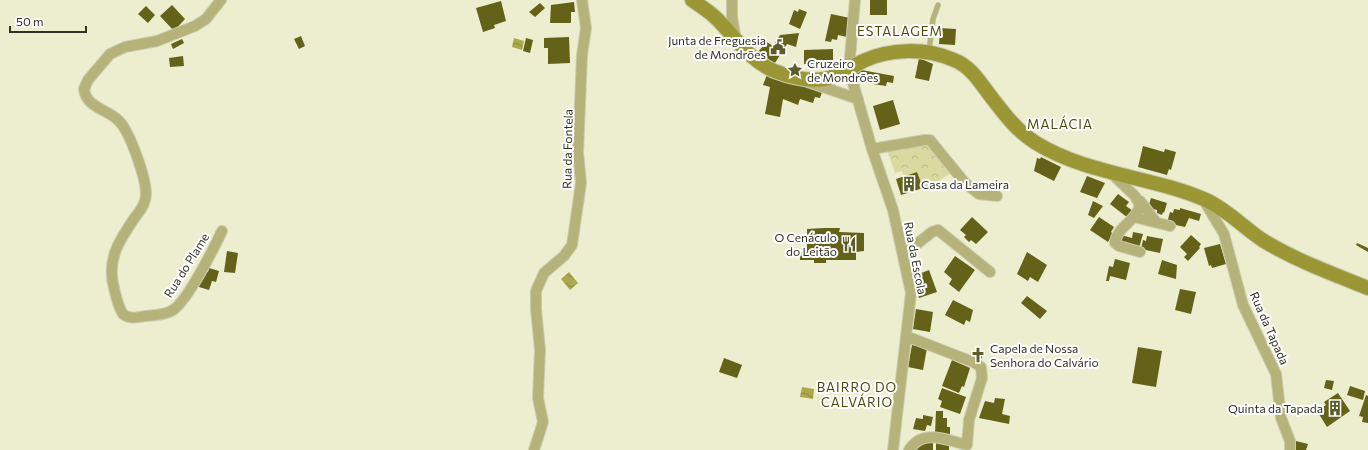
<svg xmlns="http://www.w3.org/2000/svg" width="1368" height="450" viewBox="0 0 1368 450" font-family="Commissioner,sans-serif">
<defs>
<pattern id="park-crowns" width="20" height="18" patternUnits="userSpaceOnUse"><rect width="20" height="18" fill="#dad99f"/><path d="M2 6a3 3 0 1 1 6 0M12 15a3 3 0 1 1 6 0" fill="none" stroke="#bcbb89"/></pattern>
<pattern id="water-waves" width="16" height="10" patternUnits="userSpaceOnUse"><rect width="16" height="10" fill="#aca94d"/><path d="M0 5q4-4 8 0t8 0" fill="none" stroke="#8d8a40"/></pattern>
</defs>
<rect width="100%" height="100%" fill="#ededd0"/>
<path fill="url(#park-crowns)" d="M928,142L951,173L924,191L917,172L904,176L902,171L895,173L887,150Z"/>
<path fill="url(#water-waves)" d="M514,38L524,41L522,50L512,47Z
M569,272L578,283L570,290L561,279Z
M802,387L814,389L813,399L800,397Z"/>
<path fill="#646118" d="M870,0H887V15H870Z
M501,1L506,21L494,25L495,28L483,32L476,8Z
M574,2L575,12H571V23H550L551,5Z
M540,3L545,8L535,17L529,12Z
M172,5L185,19L174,31L160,16Z
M146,6L155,15L148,23L138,14Z
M799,9L807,12L800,29L789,24L794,10L798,12Z
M831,14L850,18L847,37L838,35L837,40L832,39L831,42L825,41Z
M940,28L956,29L955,45L939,44Z
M799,33L796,47L787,44L773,66L755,55L767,42L773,46L780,35Z
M301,36L305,46L299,49L294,39Z
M569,37L570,63L548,64V48H544V38Z
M526,38L533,40L530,53L523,51Z
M182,39L184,43L173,49L171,44Z
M833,49V64H825V66H820V64H804V50Z
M183,56L184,66L170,67L169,58Z
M919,58L933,64L929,81L915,78Z
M856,69L894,76L893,83L887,82L886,86L854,81Z
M768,72L822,92L820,98L815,97L813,103L800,99L798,105L783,99L780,117L765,114L770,87L763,85Z
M893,100L900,124L880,130L873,106Z
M1143,146L1164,152L1165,149L1176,152L1171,170L1169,169L1167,175L1138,167Z
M1041,157L1061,167L1054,181L1034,171L1037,158L1040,159Z
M917,172L923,188L901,195L896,179Z
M1087,176L1105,183L1097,198L1080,192Z
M1118,194L1129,202L1126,206L1133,211L1128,218L1110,204Z
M1151,198L1167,203L1164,213L1163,212L1162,215L1157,213V210L1148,208Z
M1093,201L1103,206L1094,218L1088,215Z
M1180,208L1201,214L1199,221L1189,218L1185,227L1167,223L1170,212L1173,213L1174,209L1180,210Z
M972,217L988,232L976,244L971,240L969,242L964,237L966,235L960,230Z
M1099,217L1114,227L1111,232L1113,234L1108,242L1090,230Z
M823,228H840L839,232L864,233V251L856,252V260H826V263H814V260H800V252H807V229Z
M1133,232L1143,234L1139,248L1119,243L1121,235L1132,238Z
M1191,235L1201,244L1199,247L1200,248L1188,261L1184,257L1187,254L1180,247Z
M1147,236L1163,239L1160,253L1141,249L1143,240L1146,241Z
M1357,243L1368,248V252L1356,245Z
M1220,244L1226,264L1212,268L1211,265L1209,266L1204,248Z
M227,251L238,253L235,273L224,272Z
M1027,252L1047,265L1038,282L1030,277L1028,281L1017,274Z
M955,256L975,270L959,292L949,284L952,279L944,272Z
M1115,259L1130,263L1126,280L1110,276L1109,281H1106L1109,266L1113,267Z
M1162,260L1177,265L1176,279L1158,274Z
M209,268L219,271L216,282L212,281L209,290L199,287L203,270L208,272Z
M929,270L937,292L919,298L915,287L918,286L914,276Z
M1180,289L1196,292L1191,314L1175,310Z
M1027,296L1047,311L1040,319L1021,303Z
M953,300L973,310L970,322L966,320L964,325L945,315Z
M916,309L933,312L930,332L913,329Z
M912,345L927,348L923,370L908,367Z
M1138,347L1162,351L1156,387L1132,383Z
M976,349L984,353L981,359L973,356Z
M724,358L742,365L737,378L719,372Z
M952,360L970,368L964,387L962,386L959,393L942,386Z
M1326,380L1334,381L1332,390L1324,388Z
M1350,386L1365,391L1363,400L1347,395Z
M942,388L966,397L960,414L940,407L942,401L938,399Z
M1338,393L1350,411L1327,427L1317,411L1326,405L1324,402Z
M1366,395L1368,396V423L1362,422L1363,417L1359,416Z
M995,398L1005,399L1002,414L1010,416L1009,424L979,418L985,401L994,403Z
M936,411H943V418H947V427H950V434L935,433Z
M923,415L933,417L931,426L927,425L925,431L913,429L916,418L923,419Z
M1296,441L1308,444L1306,450H1294Z
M920,443H933V450H915L917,447H920Z
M936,443L949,444V450H936Z"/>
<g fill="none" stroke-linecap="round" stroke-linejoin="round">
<g stroke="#cbcbb1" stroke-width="6">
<path id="service" d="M929,51L933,19L938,5"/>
</g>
<g stroke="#cbcbb1" stroke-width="12">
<path id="minor" d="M221,0L206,19L195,26L157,41L125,47L110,54L88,80L84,89C86,108 108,109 119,121C130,132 146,178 146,194C146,202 141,210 136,216C120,239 106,259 114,288C116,297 118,307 123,314C130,320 138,317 146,316C155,315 166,315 173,310C188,300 214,248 222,231
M732,0V17L736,40
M855,0L849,69L872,149L893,210L911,293L893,450
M808,82L858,99
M872,149L925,140H930L965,183L979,194L997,196
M1111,173L1135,196L1140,205C1137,221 1117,226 1115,243L1119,246L1140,252
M1203,199L1224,234L1243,305L1276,374L1281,418L1290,441V450
M1140,201L1156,222
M1134,217L1170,226
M903,255L932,232L938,230L990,272
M906,336L973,362L981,367L982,378L969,420L967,445C946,440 923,428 909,450
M534,450L543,422L538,398L540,350L536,309V291L544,273L564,256L572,245L581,183L578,152L582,55L586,28L582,0"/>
</g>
<g stroke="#cbcbb1" stroke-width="16">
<path id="secondary" d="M692,0C700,6 709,11 717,19C736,38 748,59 774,71C790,77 807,82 824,79C838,77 850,68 863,61C891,48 926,48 954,60C972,67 981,84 992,98C1005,115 1018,132 1036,143C1088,175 1151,176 1206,200C1228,210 1245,229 1264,241C1297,261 1333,274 1368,288"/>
</g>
<use href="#service" stroke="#b5b379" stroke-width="5"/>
<use href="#minor" stroke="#b5b379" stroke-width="10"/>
<use href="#secondary" stroke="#9b9735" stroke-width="14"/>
</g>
<defs>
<g id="civic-bare" transform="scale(1.2)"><path d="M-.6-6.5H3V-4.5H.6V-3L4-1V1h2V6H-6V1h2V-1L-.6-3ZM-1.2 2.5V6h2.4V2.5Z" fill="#5d5c28" stroke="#fff" stroke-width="2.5" paint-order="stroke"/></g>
<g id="sight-bare" transform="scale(1.2)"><path d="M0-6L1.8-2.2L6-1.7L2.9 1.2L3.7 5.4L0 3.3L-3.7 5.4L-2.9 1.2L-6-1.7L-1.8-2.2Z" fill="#5d5c28" stroke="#fff" stroke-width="2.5" paint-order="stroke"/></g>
<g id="building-bare" transform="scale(1.2)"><path d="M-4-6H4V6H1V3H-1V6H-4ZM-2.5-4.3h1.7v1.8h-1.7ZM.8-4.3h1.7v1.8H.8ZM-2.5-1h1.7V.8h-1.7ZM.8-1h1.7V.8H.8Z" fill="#5d5c28" stroke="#fff" stroke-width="2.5" paint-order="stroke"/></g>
<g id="restaurant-bare" transform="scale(1.2)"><path d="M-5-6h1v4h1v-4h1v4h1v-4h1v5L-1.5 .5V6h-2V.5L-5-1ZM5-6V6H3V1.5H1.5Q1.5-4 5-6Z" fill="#5d5c28" stroke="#fff" stroke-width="2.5" paint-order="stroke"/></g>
<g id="church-bare" transform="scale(1.2)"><path d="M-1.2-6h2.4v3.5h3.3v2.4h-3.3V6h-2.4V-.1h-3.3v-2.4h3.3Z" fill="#5d5c28" stroke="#fff" stroke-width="2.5" paint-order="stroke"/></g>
</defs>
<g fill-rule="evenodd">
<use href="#civic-bare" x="778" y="47"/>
<use href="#sight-bare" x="795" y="70"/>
<use href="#building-bare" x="909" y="184"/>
<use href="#restaurant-bare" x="849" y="244"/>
<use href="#church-bare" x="978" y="355"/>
<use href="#building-bare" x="1335" y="408"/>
</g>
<g text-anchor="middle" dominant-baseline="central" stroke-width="4" stroke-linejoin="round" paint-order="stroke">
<g font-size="12" fill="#313126" stroke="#fff" text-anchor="end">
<text x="766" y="40">Junta de Freguesia<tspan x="766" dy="14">de Mondrões</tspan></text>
<text x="807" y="63" text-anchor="start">Cruzeiro<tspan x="807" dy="14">de Mondrões</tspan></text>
<text x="921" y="184" text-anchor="start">Casa da Lameira</text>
<text x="837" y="237">O Cenáculo<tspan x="837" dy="14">do Leitão</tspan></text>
<text x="990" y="348" text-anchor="start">Capela de Nossa<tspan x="990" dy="14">Senhora do Calvário</tspan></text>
<text x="1323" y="408">Quinta da Tapada</text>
</g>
<g font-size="12" fill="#313126" stroke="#fff">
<text transform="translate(567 149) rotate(-89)">Rua da Fontela</text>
<text transform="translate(916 258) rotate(79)">Rua da Escola</text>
<text transform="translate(186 265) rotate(-58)">Rua do Plame</text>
<text transform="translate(1270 328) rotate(66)">Rua da Tapada</text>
</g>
<g font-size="13" letter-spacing="1" fill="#4c4a0a" stroke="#fff">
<text x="900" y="31">ESTALAGEM</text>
<text x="1060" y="124">MALÁCIA</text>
<text x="857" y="387">BAIRRO DO<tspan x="857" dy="15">CALVÁRIO</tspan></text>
</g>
</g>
<path d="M10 26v6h76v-6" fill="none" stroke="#313126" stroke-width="2"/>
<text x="16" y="26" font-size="12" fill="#313126" stroke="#ffffff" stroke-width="3" paint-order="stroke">50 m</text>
</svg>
